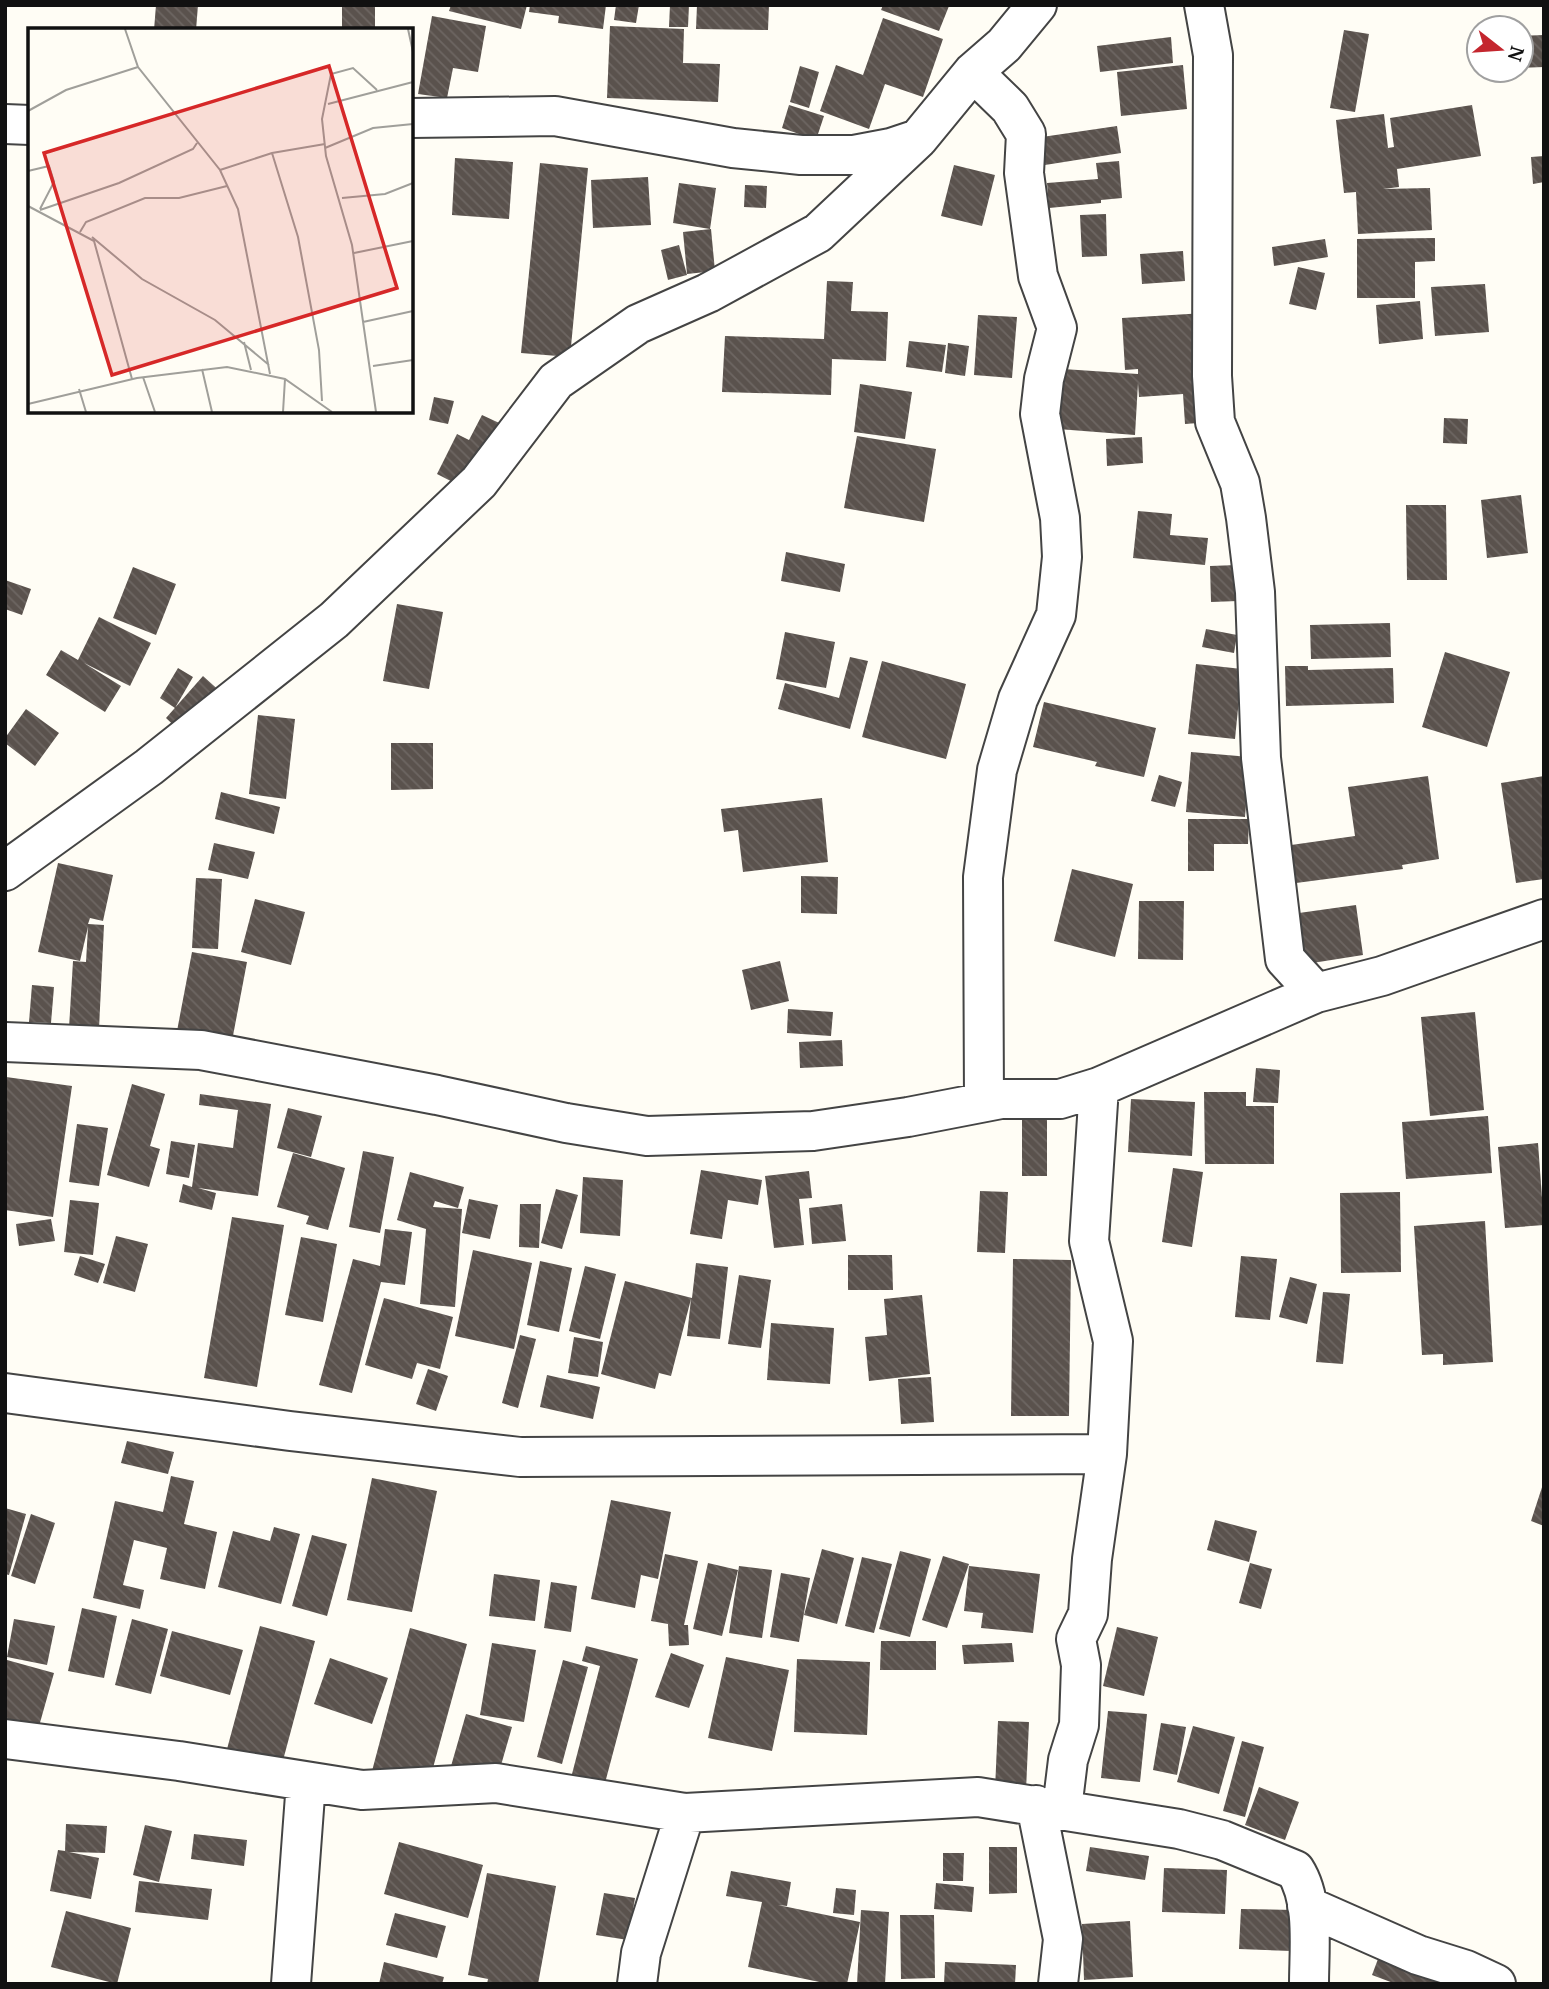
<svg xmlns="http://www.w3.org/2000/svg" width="1549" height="1989" viewBox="0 0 1549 1989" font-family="'PT Serif',serif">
<defs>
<pattern id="building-back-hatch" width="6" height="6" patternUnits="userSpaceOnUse" patternTransform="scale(1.75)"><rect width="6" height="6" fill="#5a524d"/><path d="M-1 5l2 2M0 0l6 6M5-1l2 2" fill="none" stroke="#6d6662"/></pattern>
</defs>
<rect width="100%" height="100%" fill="#fffdf5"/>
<path fill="url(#building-back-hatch)" d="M156,5H198L196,30H154Z
M342,5H375V30H342Z
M451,5H527L521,29L449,11Z
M530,5H606L603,29L558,23L559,16L529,12Z
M616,5H639L636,23L614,20Z
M670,5H689L688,27H669Z
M697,5H769L768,30L696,29Z
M883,5H947L949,6L939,31L881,10Z
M432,16L486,26L478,72L453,68L447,98L418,94Z
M883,18L943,39L923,97L885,84L869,129L820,111L836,65L863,75Z
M610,26L684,29L683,63L720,64L718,102L607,98Z
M1344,30L1369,34L1355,112L1330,108Z
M1544,35V67L1521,68V36Z
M1171,37L1173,63L1100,72L1097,46Z
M1183,65L1187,109L1121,116L1117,72Z
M800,66L819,72L809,108L790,102Z
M789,105L824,116L816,140L782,128Z
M1472,105L1481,156L1397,169L1399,187L1383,189L1430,188L1432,230L1358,234L1356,192L1344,193L1336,120L1384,114L1388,148L1394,147L1390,118Z
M1117,126L1121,153L1045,165L1042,137Z
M1544,156V182L1533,184L1531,157Z
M455,158L513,162L509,219L452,215Z
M1119,161L1122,198L1101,200V203L1049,208L1047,183L1098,179L1096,163Z
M540,163L588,168L570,357L521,353Z
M954,165L995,175L982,226L941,216Z
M648,177L651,225L593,228L591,180Z
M679,183L716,188L710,229L673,223Z
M745,185L767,186L766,208L744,207Z
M1106,214L1107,256L1082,257L1080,215Z
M711,229L715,271L687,274L683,232Z
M1435,238V261L1415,262V298H1357V239Z
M1325,239L1328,257L1274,266L1272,247Z
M679,245L687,275L668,280L661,250Z
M1183,251L1185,281L1142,284L1140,254Z
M1298,267L1325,273L1316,310L1289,304Z
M827,281L853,282L851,311L888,312L886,361L832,359L831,395L722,392L725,336L824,339Z
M1485,284L1489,332L1435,336L1431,287Z
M1420,301L1423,339L1379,344L1376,305Z
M1205,313L1212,422L1185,424L1183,394L1139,397L1138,383L1135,435L1058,429L1063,369L1138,374V369L1125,370L1122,318Z
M978,315L1017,317L1012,378L974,375Z
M909,341L946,345L942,372L906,367Z
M948,343L969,346L965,376L945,373Z
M860,384L912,392L905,439L854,432Z
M434,397L454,401L448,424L429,420Z
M482,415L510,428L476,494L437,474L457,434L469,440Z
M1444,418L1468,419L1467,444L1443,443Z
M857,436L936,449L924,522L844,508Z
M1142,437L1143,463L1107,466L1106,439Z
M1521,495L1528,553L1487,558L1481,500Z
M1406,505H1446L1447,580H1407Z
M1138,511L1172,514L1170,535L1208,538L1205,565L1133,558Z
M786,552L845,564L840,592L781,581Z
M1237,565L1238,601L1211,602L1210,566Z
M133,567L176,584L156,635L113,618Z
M5,580L31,589L22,615L5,609Z
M397,604L443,612L429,689L383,681Z
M99,617L151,643L130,686L84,663L121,686L105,712L46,675L61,650L78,660Z
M1390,623L1391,657L1311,659L1310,625Z
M1206,629L1237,635L1234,653L1202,647Z
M785,632L835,642L826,688L776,679Z
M1445,652L1510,672L1487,747L1422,727Z
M850,657L868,661L850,729L778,709L785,683L839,698Z
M882,661L966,684L946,759L862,737Z
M1196,664L1242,669L1235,739L1188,734Z
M1285,666H1308V670L1393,668L1394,703L1286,706Z
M178,668L193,677L175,708L160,698Z
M203,676L223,694L185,736L166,718Z
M1044,702L1156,728L1144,777L1095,766L1097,762L1033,747Z
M26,709L59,733L35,766L5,743V738Z
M258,715L295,719L286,799L249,794Z
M391,743H433V789L391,790Z
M1191,752L1250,757L1245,817L1186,812Z
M1159,775L1182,782L1175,807L1151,801Z
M1428,776L1439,859L1402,865L1403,869L1296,883L1291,845L1355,836L1348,787Z
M1544,776V879L1516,883L1501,783Z
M221,792L280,807L274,834L215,819Z
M822,798L828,862L743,872L738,830L724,832L721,809Z
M1188,819H1249L1248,844H1214V871H1188Z
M214,843L255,852L248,879L208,870Z
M58,863L113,875L103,921L90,918L88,924L104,925L99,1029L69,1028L73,961L86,962L88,927L80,961L38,952Z
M1072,869L1133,884L1115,957L1054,941Z
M801,876L838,877L837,914L801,913Z
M196,878L222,879L218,949L192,948Z
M255,899L305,912L291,965L241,952Z
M1139,901H1184L1183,960L1138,959Z
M1356,905L1363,955L1306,964L1299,913Z
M192,952L247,962L232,1041L177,1031Z
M780,961L789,1001L751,1010L742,970Z
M32,985L54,987L51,1023L29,1022Z
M788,1009L833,1012L831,1036L787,1033Z
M1475,1012L1484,1110L1430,1116L1421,1017Z
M842,1040L843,1066L800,1068L799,1042Z
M1256,1068L1280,1070L1278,1103L1253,1102Z
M6,1077L72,1086L53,1217L5,1210Z
M132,1084L165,1094L150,1146L160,1149L149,1187L107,1175Z
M1204,1092H1246V1106H1274V1164H1205Z
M200,1094L271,1104L258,1196L198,1188L216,1193L212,1210L179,1202L183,1184L192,1187L198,1143L233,1148L238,1110L199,1105Z
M1131,1099L1195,1102L1192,1156L1128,1152Z
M288,1108L322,1116L311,1157L277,1148Z
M1022,1114H1047V1176H1022Z
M1488,1116L1492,1173L1406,1179L1402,1122Z
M77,1124L108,1128L99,1186L69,1182Z
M171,1141L195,1145L189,1178L166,1174Z
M1538,1143L1544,1225L1505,1228L1498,1147Z
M363,1151L394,1157L380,1233L349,1227Z
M293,1153L345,1168L328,1230L306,1224L309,1216L277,1207Z
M1173,1168L1203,1172L1192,1247L1162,1242Z
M701,1170L762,1180L758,1205L728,1200L722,1239L690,1234Z
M809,1171L812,1198L799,1199L804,1245L774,1248L765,1176Z
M410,1172L464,1187L458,1208L435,1201L433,1207L462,1209L455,1307L420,1304L426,1229L397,1220Z
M583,1177L623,1180L620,1236L580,1233Z
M556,1189L578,1195L562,1249L541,1243Z
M980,1191L1008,1192L1005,1253L977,1252Z
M1400,1192L1401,1272L1341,1273L1340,1193Z
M469,1199L498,1205L490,1239L462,1233Z
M70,1200L99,1203L93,1255L64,1252Z
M520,1204H541L539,1248L519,1247Z
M842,1204L846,1241L812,1244L809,1208Z
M232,1217L284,1225L257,1387L204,1378Z
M51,1219L55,1241L19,1246L16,1224Z
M1485,1221L1493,1362L1443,1365V1354L1422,1355L1414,1226Z
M385,1229L412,1232L405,1285L381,1282L352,1393L319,1385L353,1259L380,1266Z
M116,1236L148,1244L135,1292L103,1283Z
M301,1237L337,1244L323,1322L285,1315Z
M473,1250L532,1263L514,1349L455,1336Z
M848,1255H892L893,1290H848Z
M80,1256L105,1264L98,1283L74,1275Z
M1241,1256L1277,1259L1270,1320L1235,1317Z
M1013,1259L1071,1260L1069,1416H1011Z
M540,1261L572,1268L559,1332L527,1325Z
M696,1263L728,1267L720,1339L687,1336L691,1299L671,1376L659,1373L655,1389L601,1374L625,1281L692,1298Z
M585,1266L616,1274L600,1339L569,1331Z
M739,1275L771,1280L761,1348L728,1344Z
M1290,1277L1317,1284L1307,1324L1279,1317Z
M1323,1292L1350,1294L1343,1364L1316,1362Z
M922,1295L930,1374L869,1381L865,1337L887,1335L884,1299Z
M384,1298L453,1317L440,1369L417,1363L412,1379L365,1365Z
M771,1323L834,1328L830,1384L767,1380Z
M520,1335L536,1339L518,1408L502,1403Z
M574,1337L603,1342L598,1377L568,1373Z
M428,1369L448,1376L436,1411L416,1404Z
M547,1375L600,1387L593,1419L540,1407Z
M931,1377L934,1422L901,1424L898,1379Z
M127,1441L174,1452L168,1474L121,1463Z
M171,1476L194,1481L184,1524L217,1532L205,1589L160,1579L167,1548L134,1540L123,1585L144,1590L140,1609L93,1598L115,1501L163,1512Z
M372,1478L437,1491L412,1612L347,1600Z
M1544,1481V1526L1531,1521Z
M611,1500L671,1512L658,1579L641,1575L635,1608L591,1599Z
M5,1508L26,1514L9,1575L5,1574Z
M31,1514L55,1523L35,1584L11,1576Z
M1215,1520L1257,1531L1249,1562L1207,1550Z
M274,1527L300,1534L281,1604L218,1587L233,1531L270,1541Z
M312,1535L347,1544L327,1616L292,1606Z
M822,1549L854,1558L837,1624L804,1615Z
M900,1551L931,1559L910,1637L879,1629Z
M665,1554L698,1561L684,1625H688L689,1645L669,1646L668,1624L651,1621Z
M943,1556L969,1564L947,1628L922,1620Z
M862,1557L892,1564L874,1633L845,1626Z
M708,1563L738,1570L722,1636L693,1629Z
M1250,1563L1272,1569L1261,1609L1239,1603Z
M739,1566L772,1570L762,1638L729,1633Z
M969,1566L1040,1574L1033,1633L981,1628L983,1613L964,1611Z
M781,1573L810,1578L799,1642L770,1637Z
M494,1574L540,1580L535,1621L489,1616Z
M551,1582L577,1586L571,1632L544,1628Z
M82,1608L117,1616L104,1678L68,1671Z
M14,1619L55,1626L47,1665L7,1657Z
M132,1619L168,1629L151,1694L115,1685Z
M260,1626L315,1641L278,1779L223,1764Z
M1117,1627L1158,1637L1144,1696L1103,1686Z
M410,1628L467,1644L428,1786L372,1771Z
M172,1631L243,1650L230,1695L160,1676Z
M881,1641H936V1670H880Z
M492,1643L536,1650L524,1722L480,1715Z
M1012,1643L1014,1662L964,1664L962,1645Z
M586,1646L638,1659L605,1783L572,1774L600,1666L582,1661Z
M671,1653L704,1665L689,1708L655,1697Z
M726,1657L789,1670L772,1751L708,1738Z
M330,1658L388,1678L372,1724L314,1704Z
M797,1659L870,1662L867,1735L794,1732Z
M7,1660L54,1673L34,1744L5,1736V1668Z
M563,1660L588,1667L562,1764L537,1757Z
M1108,1711L1147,1714L1140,1782L1101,1778Z
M466,1714L512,1727L491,1800L445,1787Z
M998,1721L1029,1722L1026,1791L995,1790Z
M1161,1723L1186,1727L1177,1775L1153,1770Z
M1193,1726L1235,1737L1219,1794L1177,1782Z
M1242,1741L1264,1747L1245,1817L1223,1811Z
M1259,1787L1299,1802L1285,1840L1245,1825Z
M66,1824L107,1826L105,1853L69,1852L99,1858L91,1899L50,1891L58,1850L65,1851Z
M145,1825L172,1831L159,1882L133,1875Z
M194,1834L247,1840L244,1866L191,1859Z
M399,1842L483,1865L468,1918L384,1894Z
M989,1847H1017V1893L989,1894Z
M1090,1847L1149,1856L1145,1880L1086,1871Z
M943,1853H964L963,1881H943Z
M1164,1868L1227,1870L1225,1914L1162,1912Z
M731,1871L791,1882L787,1906L778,1905L860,1922L847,1984H829L748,1967L762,1902L726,1896Z
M487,1873L556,1886L538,1984H487L488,1979L468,1975Z
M139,1881L212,1889L208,1920L135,1912Z
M936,1883L974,1887L972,1912L934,1909Z
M836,1888L856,1890L854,1915L833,1913Z
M604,1893L635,1898L628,1940L596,1935Z
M1241,1909L1294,1910L1292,1951L1239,1949Z
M861,1910L889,1912L885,1984H857Z
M66,1911L131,1928L117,1984L51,1967Z
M395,1913L446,1926L437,1958L386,1945Z
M900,1915H934L935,1978L901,1979Z
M1130,1921L1133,1977L1084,1980L1082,1924Z
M1381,1951L1473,1984H1396L1372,1975Z
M384,1962L444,1977L442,1984H379Z
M945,1962L1016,1965L1015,1984H944Z"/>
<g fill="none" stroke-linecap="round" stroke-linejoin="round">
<g stroke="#444" stroke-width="42">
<path id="minor" d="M1204,5L1213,55L1212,376L1215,422L1240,483L1246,518L1255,592L1261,758L1285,959L1316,993
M973,72L1010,108L1026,134L1024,173L1038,276L1057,328L1044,379L1040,414L1060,518L1062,557L1056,615L1018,699L997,770L983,877L984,1102
M411,118L555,116L733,148L801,155H854L891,148L918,139L973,72L1004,45L1037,5
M5,124L30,125
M5,871L149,767L334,620L479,482L556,381L638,324L708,293L818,233L918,139
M5,1042L201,1050L437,1095L566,1123L647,1136L813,1131L908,1117L1001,1099H1060L1099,1087L1316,993L1382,976L1544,919
M5,1393L290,1431L520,1457L1107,1454
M5,1739L179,1761L362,1790L496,1783L685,1813L978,1797L1179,1829L1222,1840L1295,1870C1315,1901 1309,1949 1309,1984
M1036,1805L1063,1939L1058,1984
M1062,1809L1068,1760L1079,1725L1081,1665L1076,1639L1088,1614L1092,1559L1107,1454L1113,1341L1089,1241L1099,1087
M1307,1906L1418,1955L1466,1970L1496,1984
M291,1984L306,1782
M637,1984L641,1953L685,1813"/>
</g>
<use href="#minor" stroke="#fff" stroke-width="38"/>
</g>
<g transform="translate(28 28)">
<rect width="385" height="385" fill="#fffdf5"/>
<path fill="none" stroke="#a09f9a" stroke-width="2" d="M97,1L110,39L192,142L210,181L242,346M380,1L385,24M300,76L385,54M0,83L38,62L110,39M297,120L345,100L385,96M244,125L270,209L291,322L294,373M192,142L244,125L297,116M0,143L21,138L26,154L12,181M314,170L357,166L385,155M0,178L66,213L104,351M12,182L91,155L165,121L169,115M52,204L58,194L117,170H151L199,158M64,209L114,251L187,292L241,337M326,225L385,213M335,294L385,283M216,314L223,342M345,338L385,332M174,341L184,384M115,349L127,384M51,361L58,384M0,376L109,350L199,339L257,351L304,384M255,384L257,351M348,384L324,217L298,128L294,91L303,46L325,40L349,62"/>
<path fill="#d62828" fill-opacity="0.15" stroke="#d62828" stroke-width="3.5" d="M301,38L369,260L84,347L16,125Z"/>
<rect width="385" height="385" fill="none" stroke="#111" stroke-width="3.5"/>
</g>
<rect width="1549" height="1989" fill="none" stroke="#111111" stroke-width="14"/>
<g transform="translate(1500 49) rotate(107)"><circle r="33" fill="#ffffff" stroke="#a0a0a0" stroke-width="2"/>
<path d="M0-5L12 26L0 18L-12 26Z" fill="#c4262e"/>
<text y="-10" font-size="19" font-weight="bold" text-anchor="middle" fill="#111111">N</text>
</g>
</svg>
